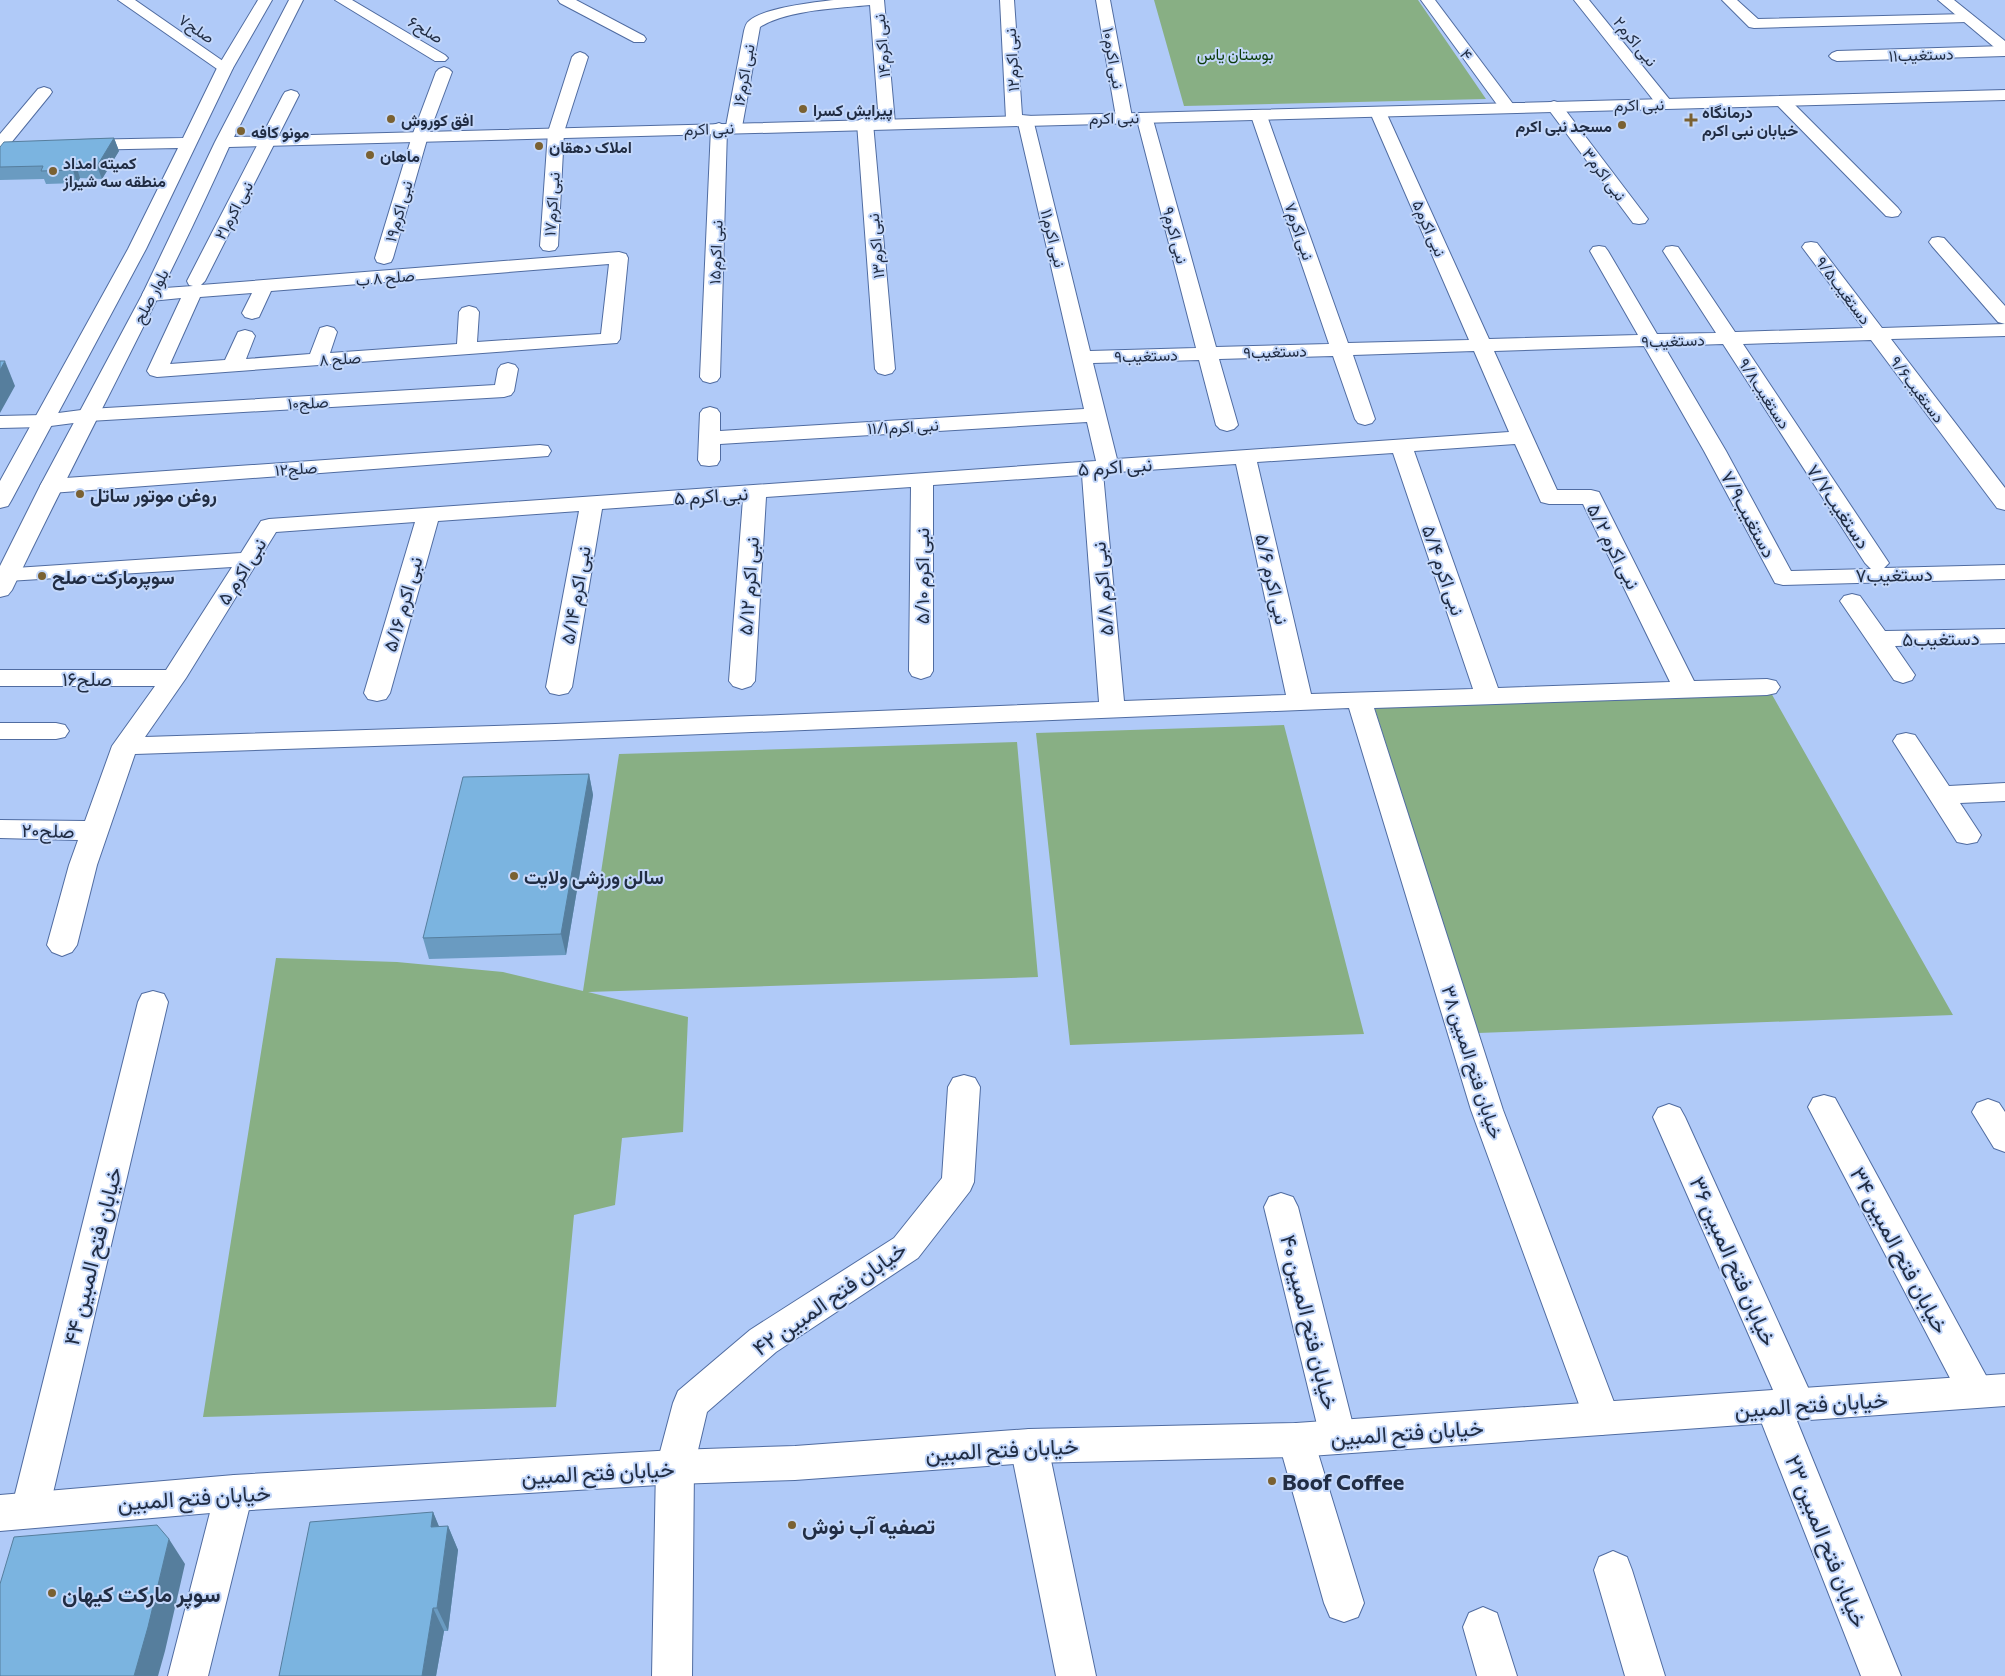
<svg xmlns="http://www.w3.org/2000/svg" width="2005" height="1676" viewBox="0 0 2005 1676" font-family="Commissioner,Vazirmatn,sans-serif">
<rect width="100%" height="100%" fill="#b0caf8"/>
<path fill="#88af84" d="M1154,0H1418L1486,99L1184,106Z
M1766,684L1953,1015L1478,1033L1374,706Z
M1284,725L1364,1034L1070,1045L1036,733Z
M1017,742L1038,977L588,992L688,1017L683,1132L622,1138L615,1205L574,1215L556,1407L203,1417L276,958L397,962L503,972L583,991L619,754Z"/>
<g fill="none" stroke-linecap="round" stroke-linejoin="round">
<g stroke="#506ca1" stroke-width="2">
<path id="street" d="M118,0H135L233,68L230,71H220Z
M335,0H352L445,55L448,58L445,61H435Z
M558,0H576L644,36L646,39L644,42H634L560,3Z
M834,0H884L895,123L893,126H881L879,123L870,5C840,8 786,10 760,27L742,127L740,130L734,132L727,129L720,377L717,381L710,383L703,381L700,377L711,128L713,125L719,123L726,126L744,31C745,27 746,23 749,21C763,8 815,2 834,0Z
M1000,0H1014L1022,115L1031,116L1033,119L1090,351L1196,348L1136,116L1138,113H1150L1152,116L1216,347L1329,344L1250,113L1252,110H1264L1266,113L1348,343L1469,340L1369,110L1371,107H1383L1385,110L1489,339L1638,335L1590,251L1593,247L1599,246L1605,247L1608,251L1657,334L1716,333L1663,251L1666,247L1672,246L1678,247L1735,332L1863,328L1802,247L1805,243L1811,242L1817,243L1882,328L2005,324V336L1891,339L2005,488V510L1997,508L1871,340L1743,344L1889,563L1884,568L2005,565V579L1783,585L1775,583L1704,451L1644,346L1494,351L1557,490H1591L1599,492L1694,681L1767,679L1776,681L1780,687L1776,693L1767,695L1374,708L1503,1110L1620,1418L1615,1430L1602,1435L1589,1430L1584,1418L1471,1110L1349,708L555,740L135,754L97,865L77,945L72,952L62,956L52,952L47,945L69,865L78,840L0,838V820L85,821L112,746L155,686H0V670H166L232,567L8,581L0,579V569L241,553L261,521L269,519L1096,461L1087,422L720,444V460L717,465L709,466L701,465L698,460L700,413L703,409L710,407L717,409L720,413V431L1084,409L1018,123L1008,122L1006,119ZM1723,344L1865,563L1871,569L1791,571L1726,451L1664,346ZM1474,351L1509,432L1117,459L1093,363L1199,360L1216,425L1220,429L1227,431L1234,429L1238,425L1219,359L1333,356L1355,419L1358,423L1365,425L1372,423L1375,419L1353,355ZM1515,444L1541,502L1549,504H1583L1670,682L1498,688L1414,451ZM1393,453L1473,689L1311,694L1257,462ZM1236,464L1286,695L1124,701L1103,473ZM1082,475L1099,702L555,724L145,737L186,678L276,532L415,522L364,693L368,699L377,701L386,699L390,693L438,521L579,511L546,687L550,693L559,695L568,693L572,687L602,509L743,499L729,681L733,686L742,689L751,686L755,681L766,497L911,487L909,671L912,676L921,679L930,676L933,671V485Z
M1096,0H1110L1132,117L1130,120H1118L1116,117Z
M1421,0H1435L1513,104L1515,107L1513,110H1501Z
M1574,0H1589L1670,100L1672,103L1670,106H1658Z
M1722,0H1737L1758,19L1967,14L1972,15L1974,18L1972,21L1967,22L1754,28L1749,27Z
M2005,46V56L1837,61L1832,59L1829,56L1832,53L1837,51Z
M580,52L585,54L588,57L564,132L558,246L555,250L549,251L543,250L540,246L548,132L572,57L575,54Z
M444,67L449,69L452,72L428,136L393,258L391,262L384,264L377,262L375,258L412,136L436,72L439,69Z
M44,87L50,89L52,92L50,95L6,149L0,150V134L38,89Z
M291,90L297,92L299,95L205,281L201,285L619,252L626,254L628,258L620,339L617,343L157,377L150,375L147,371L181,298L151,301L144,299L142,295L144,291L151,289L193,286L189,285L187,281L283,95L285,92ZM609,264L601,334L477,342L479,312L476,308L469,306L462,308L459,312L457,344L330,353L337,332L334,328L327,326L320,328L310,354L246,359L255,336L252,332L245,330L238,332L225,360L170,364L200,297L252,293L242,313L245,317L252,319L259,317L271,291Z
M1782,96L1788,98L1898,208L1901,212L1898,216L1892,217L1886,216L1776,104L1774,101L1776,98Z
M1554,101L1560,103L1645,215L1648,219L1645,223L1639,224L1633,223L1546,106L1548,103Z
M865,118L871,120L873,123L895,369L892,373L885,375L878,373L875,369L857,123L859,120Z
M1938,237L1944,238L2005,306V324L1998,322L1932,246L1929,242L1932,238Z
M508,363L515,365L518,369L514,391L511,395L504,397L89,421L43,427L0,428V416L43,415L89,409L495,385L498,369L501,365Z
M540,445L548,446L551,451L548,456L51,493L43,491L40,486L43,481L51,479Z
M1852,594L1860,596L1885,631L2005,629V643L1895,646L1915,675L1912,680L1903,683L1894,680L1840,601L1844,596Z
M0,723H56L65,725L69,731L65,737L56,739H0Z
M1906,733L1915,735L1949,786L2005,783V801L1960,803L1981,835L1977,842L1967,844L1957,842L1893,741L1897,735Z
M153,991L164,994L168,1002L49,1510L43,1523L30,1528L17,1523L11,1510L138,1002L142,994Z
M964,1075L975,1078L980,1087L974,1182L970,1191L918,1258L776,1352L707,1412L694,1467L692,1676H652L656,1467L673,1403L678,1391L750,1330L894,1238L942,1178L948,1087L953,1078Z
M1824,1095L1835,1098L1989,1381L1994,1392L1989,1403L1976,1408L1963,1403L1808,1107L1813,1098Z
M1988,1099L1999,1103L2005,1112V1152L1994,1148L1972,1112L1977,1103Z
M1669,1104L1680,1108L1685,1117L1816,1405L1811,1417L1797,1421L1901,1676H1861L1755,1406L1760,1394L1773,1390L1653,1117L1658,1108Z
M1281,1193L1293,1197L1298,1207L1356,1437L1351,1449L1338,1454L1325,1449L1320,1437L1264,1207L1269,1197Z
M1296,1423L1309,1428L1314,1440L1364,1603L1358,1617L1344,1622L1330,1617L1324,1603L1278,1440L1283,1428Z
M1029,1429L1042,1434L1048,1446L1096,1676H1056L1010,1446L1016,1434Z
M234,1475L247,1481L253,1493L208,1676H168L215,1493L221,1481Z
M1613,1551L1627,1557L1632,1570L1665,1676H1625L1594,1570L1599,1557Z
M1483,1607L1497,1613L1517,1676H1477L1463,1627L1469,1613Z"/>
</g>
<g stroke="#506ca1" stroke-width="2">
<path id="secondary" d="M258,0H272L233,68L146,249L11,501L8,506L0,508V481L128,249L178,148L79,150L73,149L71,145L73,141L79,140L183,138L217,68Z
M289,0H303L234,137L2005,90V100L229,147C162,297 83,442 12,590L8,595L0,597V566L40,486L142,295L215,142Z
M1938,0H1954L2005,41V54L2000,52Z
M2005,1374V1406L1296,1457L1029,1463L795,1480L675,1484L234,1511L0,1531V1495L234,1475L675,1450L795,1446L1029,1429L1296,1423Z"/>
</g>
<use href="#street" fill="#fff" fill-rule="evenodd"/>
<use href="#secondary" fill="#fff" fill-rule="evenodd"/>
</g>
<path fill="#6a9bc1" d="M114,138L119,151L102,179L80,178L77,183L46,184L44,179L0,180V147Z
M589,774L593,795L566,955L429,959L423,938Z
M433,1512L439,1527L448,1526L458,1550L448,1631H444L436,1676H279Z"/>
<path fill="#567e9d" d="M114,138L119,151L102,179L97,166Z
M76,165L80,178L77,183L73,170Z
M5,361L15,386L0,413V370Z
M589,774L593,795L566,955L561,934Z
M433,1512L443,1536L431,1527Z
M448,1526L458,1550L448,1631L437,1608Z
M169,1539L185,1564L165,1651L158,1676H134Z
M433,1608L444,1631L436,1676H422Z"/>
<path fill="#7bb4e0" stroke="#567e9d" d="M114,138L97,166L76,165L73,170L41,171L43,166L0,167V147L4,142Z
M0,361H5L0,370Z
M589,774L561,934L423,938L463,777Z
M433,1512L431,1527L448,1526L437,1608H433L422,1676H279L310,1522Z
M157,1525L169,1539L148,1627L134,1676H0V1584L14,1537Z"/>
<g fill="#7a6132" stroke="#c3d7fa" stroke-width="2">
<circle cx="803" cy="109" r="5"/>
<circle cx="391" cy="119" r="5"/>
<path d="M1688.5 112.5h5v5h5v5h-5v5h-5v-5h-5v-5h5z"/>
<circle cx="1622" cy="125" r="5"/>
<circle cx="241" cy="131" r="5"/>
<circle cx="539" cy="146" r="5"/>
<circle cx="370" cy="155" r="5"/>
<circle cx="53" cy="171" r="5"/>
<circle cx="80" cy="494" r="5"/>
<circle cx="42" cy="576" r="5"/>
<circle cx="514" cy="876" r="5"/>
<circle cx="1272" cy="1481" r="5"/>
<circle cx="792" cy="1525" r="5"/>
<circle cx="52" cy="1593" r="5"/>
</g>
<g text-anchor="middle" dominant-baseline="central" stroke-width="4" stroke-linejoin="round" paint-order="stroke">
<g font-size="16" fill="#212d44" stroke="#c3d7fa">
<text transform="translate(197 28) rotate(34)">صلح۷</text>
<text transform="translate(426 29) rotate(31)">صلح۶</text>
<text transform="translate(1636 41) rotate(51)">نبی اکرم۲</text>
<text transform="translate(881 46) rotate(-95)">نبی اکرم۱۴</text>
<text transform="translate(1467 54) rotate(54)">۴</text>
<text transform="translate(1921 54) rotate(-2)">دستغیب۱۱</text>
<text transform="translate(1114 58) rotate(80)">نبی اکرم۱۰</text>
<text transform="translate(1011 60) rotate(-93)">نبی اکرم۱۲</text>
<text transform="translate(743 75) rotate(-80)">نبی اکرم۱۶</text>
<text transform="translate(1639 104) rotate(-1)">نبی اکرم</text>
<text transform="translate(1114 117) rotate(-1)">نبی اکرم</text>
<text transform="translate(709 128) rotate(-2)">نبی اکرم</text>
<text transform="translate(1605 174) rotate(53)">نبی اکرم۳</text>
<text transform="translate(551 204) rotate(-86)">نبی اکرم۱۷</text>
<text transform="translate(233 210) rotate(-62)">نبی اکرم۲۱</text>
<text transform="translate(398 211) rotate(-74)">نبی اکرم۱۹</text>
<text transform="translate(1430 228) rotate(66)">نبی اکرم۵</text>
<text transform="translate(1300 231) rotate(71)">نبی اکرم۷</text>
<text transform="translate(1176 235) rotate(75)">نبی اکرم۹</text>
<text transform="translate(1054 238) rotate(76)">نبی اکرم۱۱</text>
<text transform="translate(875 246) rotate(-95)">نبی اکرم۱۳</text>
<text transform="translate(715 252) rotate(-88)">نبی اکرم۱۵</text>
<text transform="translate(385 277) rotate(-5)">صلح ۸ ب</text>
<text transform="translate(1844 290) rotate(53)">۹/۵دستغیب</text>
<text transform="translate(150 296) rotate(-63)">بلوار صلح</text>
<text transform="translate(1673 340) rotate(-2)">دستغیب۹</text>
<text transform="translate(1275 351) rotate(-2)">۹دستغیب</text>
<text transform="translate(1146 355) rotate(-2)">دستغیب۹</text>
<text transform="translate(340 358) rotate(-4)">۸ صلح</text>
<text transform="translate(1918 389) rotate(53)">دستغیب۹/۶</text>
<text transform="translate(1765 393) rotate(57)">دستغیب۹/۸</text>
<text transform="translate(308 402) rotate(-3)">صلح۱۰</text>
<text transform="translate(903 426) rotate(-3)">نبی اکرم۱۱/۱</text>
<text transform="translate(296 468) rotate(-4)">صلح۱۲</text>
</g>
<g font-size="16" fill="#0b3b08" stroke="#c3d7fa">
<text x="1235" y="53">بوستان یاس</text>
</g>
<g font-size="16" font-weight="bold" fill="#212d44" stroke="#c3d7fa" text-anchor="start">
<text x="813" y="109">پیرایش کسرا</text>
<text x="1702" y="111">درمانگاه<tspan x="1702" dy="18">خیابان نبی اکرم</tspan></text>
<text x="401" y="119">افق کوروش</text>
<text x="1612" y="125" text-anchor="end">مسجد نبی اکرم</text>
<text x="251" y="131">مونو کافه</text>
<text x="549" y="146">املاک دهقان</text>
<text x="380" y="155">ماهان</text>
<text x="63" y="162">کمیته امداد<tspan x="63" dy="18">منطقه سه شیراز</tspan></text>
</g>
<g font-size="19" fill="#212d44" stroke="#c3d7fa">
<text transform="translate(1115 466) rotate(-4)">نبی اکرم ۵</text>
<text transform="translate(711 495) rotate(-4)">نبی اکرم ۵</text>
<text transform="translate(1839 506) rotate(56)">دستغیب۷/۷</text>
<text transform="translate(1749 514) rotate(62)">دستغیب۷/۹</text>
<text transform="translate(1614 546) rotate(63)">نبی اکرم ۵/۲</text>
<text transform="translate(1444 570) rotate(71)">نبی اکرم ۵/۴</text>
<text transform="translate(241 571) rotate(-58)">نبی اکرم ۵</text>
<text transform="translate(1894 574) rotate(-1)">دستغیب۷</text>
<text transform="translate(921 576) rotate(-90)">نبی اکرم ۵/۱۰</text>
<text transform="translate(1273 579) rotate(77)">نبی اکرم ۵/۶</text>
<text transform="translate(748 586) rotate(-86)">نبی اکرم ۵/۱۲</text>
<text transform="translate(1102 589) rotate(-95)">نبی اکرم ۵/۸</text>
<text transform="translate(575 595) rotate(-80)">نبی اکرم ۵/۱۴</text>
<text transform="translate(402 604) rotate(-74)">نبی اکرم ۵/۱۶</text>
<text transform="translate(1941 638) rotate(-1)">دستغیب۵</text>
<text x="87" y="678">صلح۱۶</text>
<text transform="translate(48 830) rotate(1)">صلح۲۰</text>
<text transform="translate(1473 1062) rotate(72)">خیابان فتح المبین ۳۸</text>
</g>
<g font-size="19" font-weight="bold" fill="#212d44" stroke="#c3d7fa" text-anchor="start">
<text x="90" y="494">روغن موتور ساتل</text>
<text x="52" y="576">سوپرمارکت صلح</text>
<text x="524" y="876">سالن ورزشی ولایت</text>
</g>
<g font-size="22" fill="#212d44" stroke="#c3d7fa">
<text transform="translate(1900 1250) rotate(62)">خیابان فتح المبین ۳۴</text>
<text transform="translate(92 1256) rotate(-76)">خیابان فتح المبین ۴۴</text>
<text transform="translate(1734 1261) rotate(66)">خیابان فتح المبین ۳۶</text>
<text transform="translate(829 1298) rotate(-35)">خیابان فتح المبین ۴۲</text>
<text transform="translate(1310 1322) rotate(76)">خیابان فتح المبین ۴۰</text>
<text transform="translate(1811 1404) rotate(-4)">خیابان فتح المبین</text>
<text transform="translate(1407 1432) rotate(-4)">خیابان فتح المبین</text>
<text transform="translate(1002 1449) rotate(-3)">خیابان فتح المبین</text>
<text transform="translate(598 1472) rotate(-3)">خیابان فتح المبین</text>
<text transform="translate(194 1497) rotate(-4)">خیابان فتح المبین</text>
<text transform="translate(1827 1541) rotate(68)">خیابان فتح المبین ۲۳</text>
</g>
<g font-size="22" font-weight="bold" fill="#212d44" stroke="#c3d7fa" text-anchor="start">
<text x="1282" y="1481">Boof Coffee</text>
<text x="802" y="1525">تصفیه آب نوش</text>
<text x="62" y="1593">سوپر مارکت کیهان</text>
</g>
</g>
</svg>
